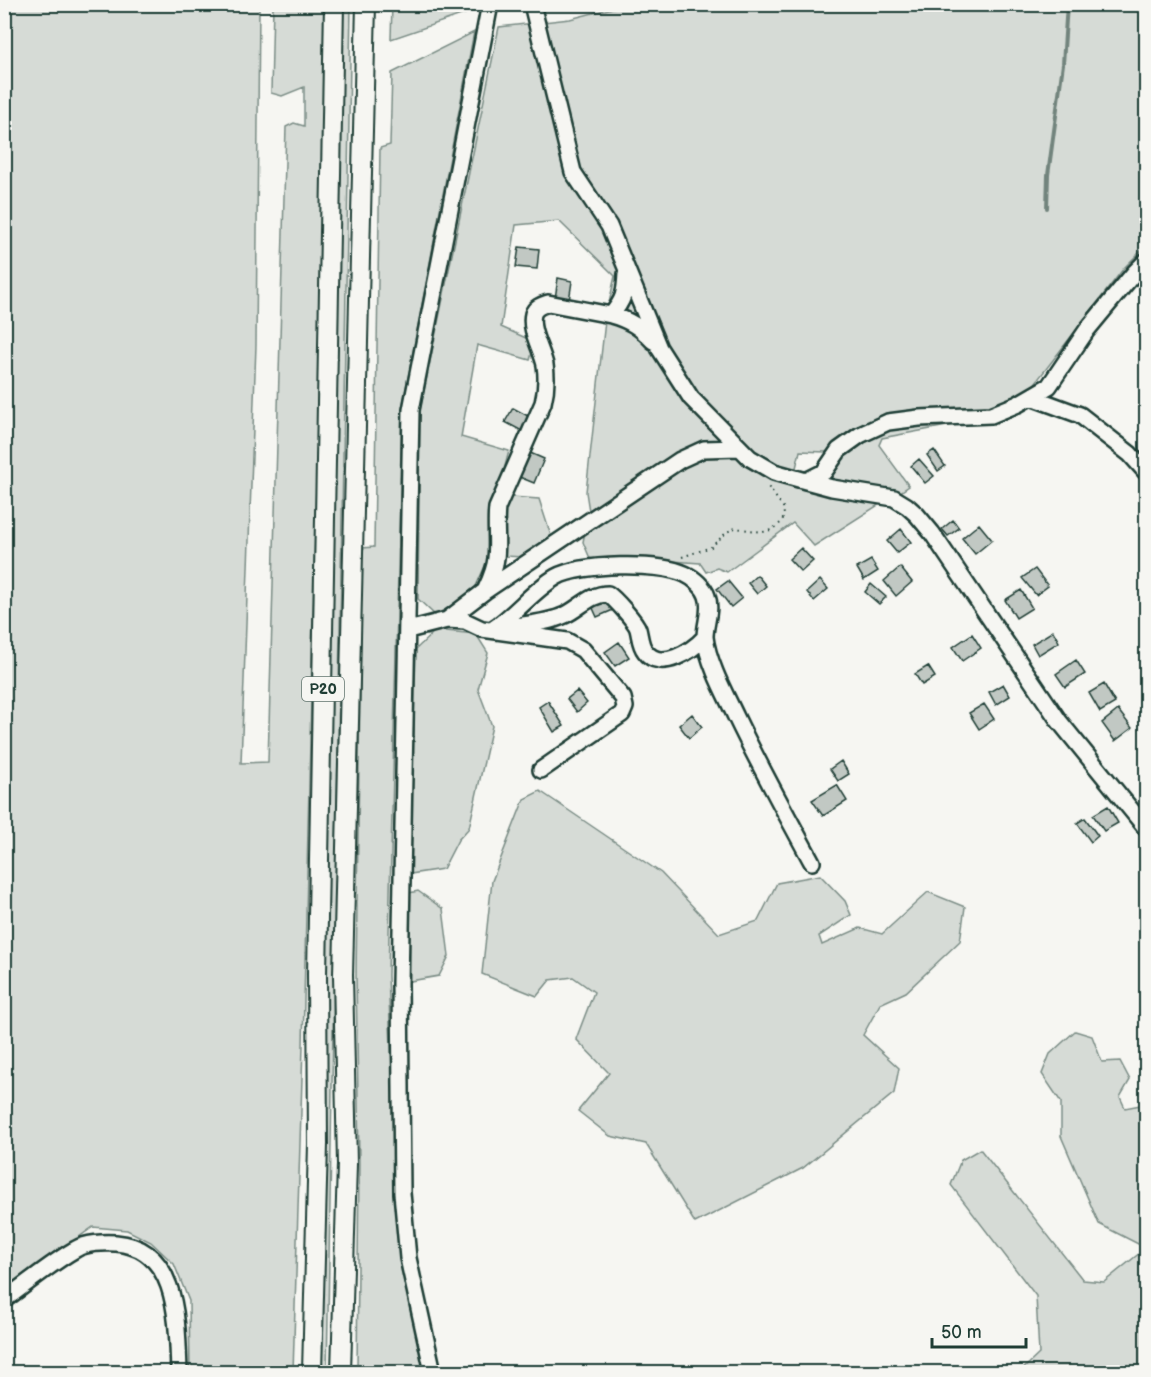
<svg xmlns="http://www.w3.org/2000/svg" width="1151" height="1377" viewBox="0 0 1151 1377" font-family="'Balsamiq Sans',sans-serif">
<rect width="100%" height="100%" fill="#f6f6f2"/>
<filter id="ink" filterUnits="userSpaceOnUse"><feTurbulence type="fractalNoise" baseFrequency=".0167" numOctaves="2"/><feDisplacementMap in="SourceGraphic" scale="12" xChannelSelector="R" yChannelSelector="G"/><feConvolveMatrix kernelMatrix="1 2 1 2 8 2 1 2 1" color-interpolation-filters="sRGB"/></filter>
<g filter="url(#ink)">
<path fill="#d6dbd6" stroke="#7a8c85" stroke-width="1.5" d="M351,4L327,1372H318L341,5Z
M628,4L1146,5V246L1124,268L1026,395L991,411L886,418L853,430L826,452L800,451L796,468H777L749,452L743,465C789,491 829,496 880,504L814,546L793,523L727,572L717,568L706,572L700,563L644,559L621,563H592L583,542L589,511L586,492L605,321L615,276L559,221L516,225L501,327L535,342L530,360L477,345L461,437L509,451L497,496L539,499L551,536L524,557L504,556L485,566L472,595L435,615L418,599L420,410L499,27L570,19Z
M5,5H259L256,345L241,763L268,762L286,127L294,123L304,126V87L282,96L271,93L273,5H327L303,1045L293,1372H190L189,1301L174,1264L151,1242L127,1230L93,1227L5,1290Z
M392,5V4L477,5L476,10L391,39Z
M474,32L402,409L388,975L397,1193L428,1372H357L359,1163L356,975L362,548L374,547L380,148L390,145L392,73Z
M985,419L882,438L879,445L909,486L896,495L828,483L827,478L847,450L889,425Z
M436,630L476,634L488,653L478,689L492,726L469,828L458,840L443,869L410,874L416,649Z
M540,791L661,873L719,934L758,921L777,883L820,875L845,901L851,915L819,936L822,945L860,928L882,934L928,892L965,907L960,941L906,992L880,1004L863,1035L899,1068L894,1093L803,1168L695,1223L646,1144L610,1136L578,1111L609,1073L576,1039L594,992L573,977L550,980L537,996L482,974L492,881L524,799Z
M418,891L443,909L449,956L439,976L410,981L409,893Z
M1075,1031L1092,1036L1102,1062L1120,1061L1130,1080L1120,1097L1125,1108L1146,1104V1248L1099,1224L1061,1136V1102L1042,1074L1050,1054Z
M980,1149L1083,1280L1104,1282L1146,1248V1372H1020L1039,1354L1036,1296L951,1185L961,1160Z"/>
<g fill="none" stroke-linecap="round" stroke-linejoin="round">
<path stroke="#72847d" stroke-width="4" d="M1047,208L1048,175L1063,64L1067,4"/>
</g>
<path fill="#c1c8c3" stroke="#1f3d34" stroke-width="1.5" d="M519,247L539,249L537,269L516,267Z
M558,278L572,281L569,301L555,299Z
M513,408L530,417L522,431L505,422Z
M934,450L945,466L938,471L927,455Z
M528,452L544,459L534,483L517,476Z
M919,459L934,476L925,483L911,466Z
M953,520L959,528L948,536L942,529Z
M979,524L992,540L975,554L962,538Z
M901,529L911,542L897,553L887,541Z
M801,548L813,561L801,572L789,559Z
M871,560L878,571L864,580L857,568Z
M900,567L912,582L896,596L884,581Z
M1035,569L1048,586L1036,595L1022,578Z
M757,575L766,586L757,594L748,583Z
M820,580L828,589L814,601L807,592Z
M728,581L742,598L731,607L717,589Z
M871,584L886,597L879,604L865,592Z
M1021,590L1032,608L1016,618L1005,600Z
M608,599L613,610L597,617L592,606Z
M1053,631L1059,642L1038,655L1032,644Z
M972,634L981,648L962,661L953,647Z
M619,642L629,657L615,666L605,652Z
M1076,660L1085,674L1065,687L1056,674Z
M928,666L935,677L922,685L915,674Z
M1003,684L1010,696L996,705L989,692Z
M1104,684L1115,703L1100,712L1089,693Z
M577,691L587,703L577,712L567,699Z
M548,701L564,726L554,732L539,707Z
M984,704L994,719L979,729L969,713Z
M1118,710L1132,728L1115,741L1102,723Z
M692,714L702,727L689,738L679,725Z
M841,761L849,774L838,781L830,769Z
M837,785L847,801L823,816L812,800Z
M1108,806L1118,823L1104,831L1093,815Z
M1085,818L1098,836L1091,842L1077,823Z"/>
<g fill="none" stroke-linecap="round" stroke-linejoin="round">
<g stroke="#1f3d34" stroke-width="20">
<path id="minor" d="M532,4L573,172L609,226L659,348L691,398L750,458L774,472L806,481L824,472L839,450L860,435L888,422L919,418L991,415L1018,404L1049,386L1087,330L1135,272L1146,261
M611,315C629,320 640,327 653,341
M1031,397L1080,415L1130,454L1146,472
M806,481L832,488L894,498L907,506L917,515L932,533L1059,721L1146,828
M485,591C490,580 495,570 496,558C498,541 495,525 497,508L543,403C546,391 547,378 545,365C542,350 529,330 533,314C535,307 542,305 548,303L611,315C624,300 625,293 626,274
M447,620L465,621L482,629L567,641L583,650L623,698L625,707L622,714L541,770
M508,627C527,624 548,623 565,615C580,608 590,594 608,594C614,598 636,622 638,629C640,636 640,645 645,651C660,673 693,650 705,637
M493,629C516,614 532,591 556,577C581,563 659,562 685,574C694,578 704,587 707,596C712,610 705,623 705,637C706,647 711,662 715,672C721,687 729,702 736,717C760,767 786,814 812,862
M408,630L447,620L485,591L680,460L704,449L739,448
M4,1300C28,1283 51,1263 76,1249C86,1243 104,1242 116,1243C180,1248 177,1325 179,1372
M433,1372L408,1258L402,1193L400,983L411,410L490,4"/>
</g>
<g stroke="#1f3d34" stroke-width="22">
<path id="major" d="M312,1372L318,1144L317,974L334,4
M341,1372L347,1164L343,975L366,4"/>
</g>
<path stroke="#1f3d34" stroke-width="2" stroke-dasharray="1.5 4.5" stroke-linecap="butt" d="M682,557L711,547L727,532L735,528L763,532L771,530L782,522L784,515L783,507L766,484"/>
<use href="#minor" stroke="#f6f6f2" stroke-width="15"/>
<use href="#major" stroke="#f6f6f2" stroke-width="18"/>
</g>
</g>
<g text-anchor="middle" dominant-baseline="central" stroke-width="5" stroke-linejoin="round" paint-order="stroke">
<rect fill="#f6f6f2" stroke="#60746d" stroke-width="1.5" x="302" y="677" width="42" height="24" rx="4.5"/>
<g font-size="15" font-weight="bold" fill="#1f3d34">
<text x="323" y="689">Р20</text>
</g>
</g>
<rect width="1151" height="1377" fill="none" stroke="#f6f6f2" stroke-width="24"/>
<rect x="12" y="12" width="1127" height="1353" fill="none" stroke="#1f3d34" stroke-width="2" filter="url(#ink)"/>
<path d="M932 1338v9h94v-9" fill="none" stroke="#1f3d34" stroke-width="3"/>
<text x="941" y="1338" font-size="18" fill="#1f3d34" stroke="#f6f6f2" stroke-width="4.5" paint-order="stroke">50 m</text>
</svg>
